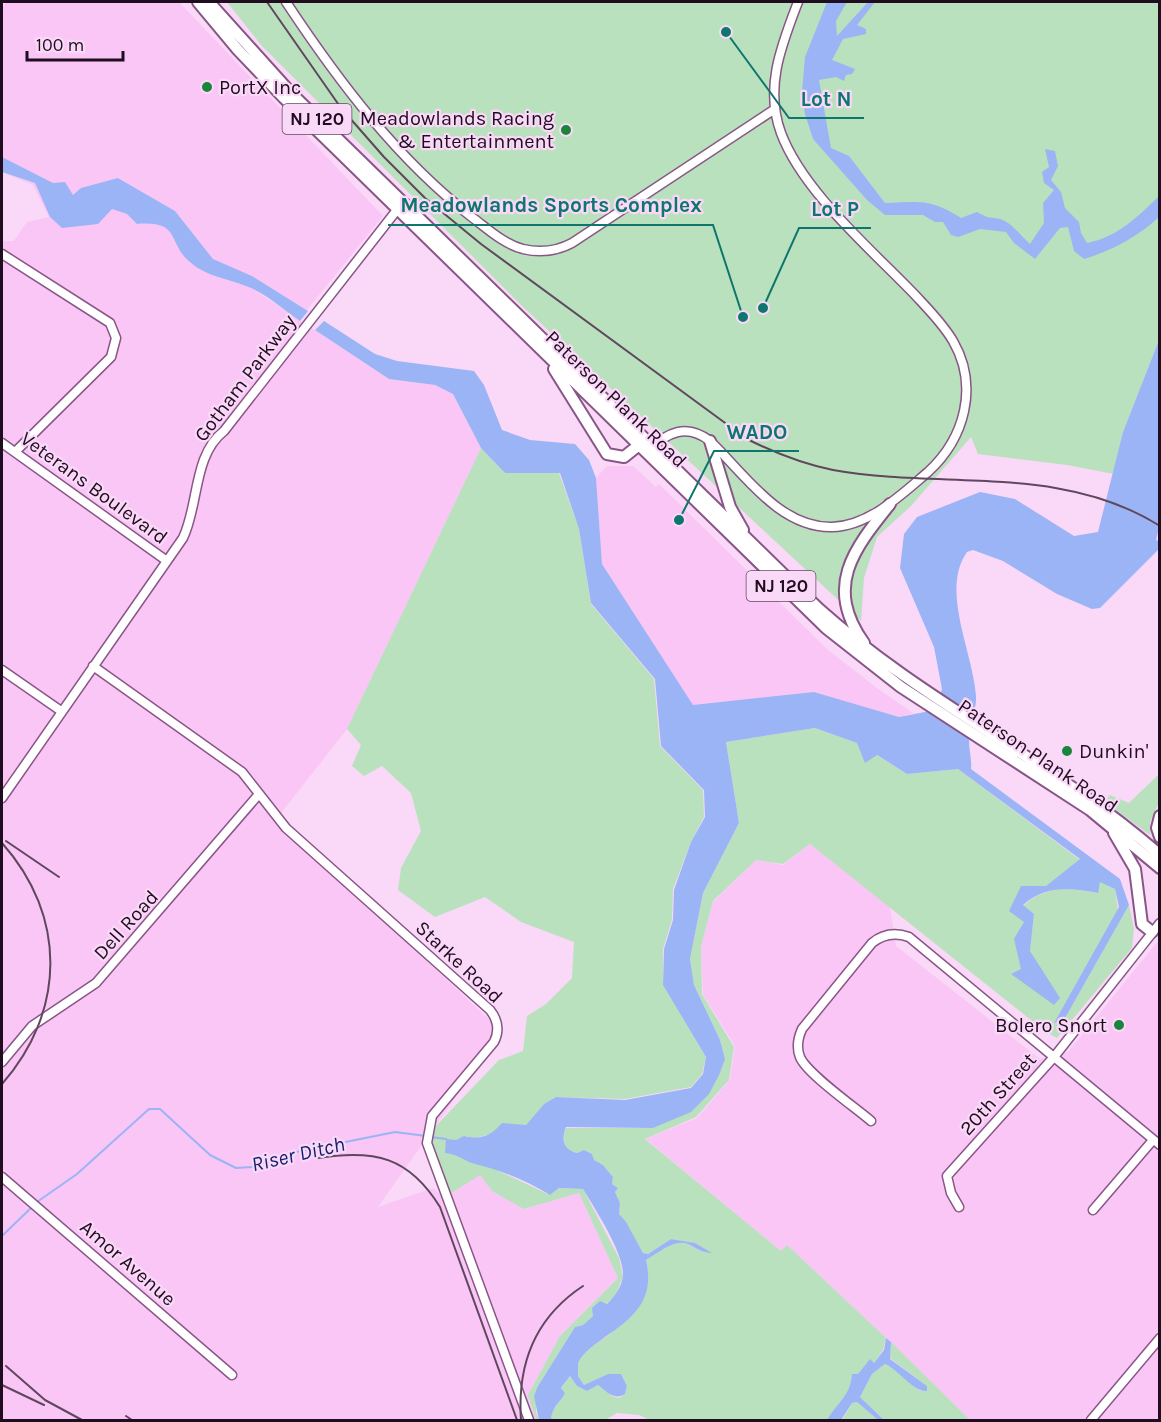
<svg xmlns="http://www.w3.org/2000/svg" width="1161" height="1422" viewBox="0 0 1161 1422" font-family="Karla,sans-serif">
<rect width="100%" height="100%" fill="#fad8f8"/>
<path fill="#f9c6f5" d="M6,2H179L383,216L307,310L252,276L213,259L175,211L119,178L73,195L2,157V9Z
M2,172L35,183L50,217L112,209L127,214L137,224L151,222L169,229L190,263L214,276L248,286L389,379L435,385L453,394L481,448L347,729L278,817L378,902L399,935L495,1025L493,1044L378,1207L433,1188L445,1198L480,1174L492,1191L525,1209L579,1193L618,1278L560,1336L528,1395L536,1420H2V241H14L27,222L49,217L33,185Z
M607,466H633L656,487L659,484L828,650L877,688L913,713L899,717L814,692L693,705L602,564L596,478Z
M810,844L890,907L896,946L1040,1059L1068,1052L1159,940V1420H967L969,1419L886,1338L787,1245L781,1251L646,1139L697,1118L730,1080L735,1046L703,994L701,947L713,902L756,860L783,865Z"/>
<path fill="#b9e1be" d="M227,2H1159V340L1123,432L1114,474L1067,465L978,454L971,437L911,506L877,537L864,578L861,621L521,305L262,46Z
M481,448L505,473H559L579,529L591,604L654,679L660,746L703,790L704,817L691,842L673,889L672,920L663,949V984L706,1057L702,1074L691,1087L625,1099L556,1097L544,1104L526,1125L475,1138L464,1136L445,1153L456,1154L473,1163L488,1166L550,1195L559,1188L583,1189L619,1258L623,1276L616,1295L583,1325L575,1327L538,1386L536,1412L539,1420H536L528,1395L560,1336L618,1278L579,1193L524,1209L492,1191L480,1175L450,1194L433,1146V1129L499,1060L523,1051L527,1016L546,1004L572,978L574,942L521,922L485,897L435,917L398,890L401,868L421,831L411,793L382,766L364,776L352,766L361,745L347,729Z
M815,728L857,743L907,774L958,769L1080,860L1046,886L1021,887L1024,922L1022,969L1012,974L1037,965L1030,951L1034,914L1023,906C1045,885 1071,888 1097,893L1100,881L1115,889L1118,910L1054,1023L1064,1020L1129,905L1134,929L1132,948L1057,1038L1046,1032L810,844L783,864L756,860L713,901L701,947L702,994L734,1047L729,1080L696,1117L645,1139L781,1251L787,1245L886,1338L883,1350L874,1363L870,1360L858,1374H852C850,1397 838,1401 827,1420H650L639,1415L617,1413L605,1420H554L551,1418C555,1403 560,1404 565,1393L561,1389L570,1376L577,1386L587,1391L598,1385L612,1396L619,1398L625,1394L627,1386L621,1374H608L584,1385L578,1376V1363C584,1351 595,1345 606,1337C635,1316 655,1298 646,1260C659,1253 674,1237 689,1245C698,1249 701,1253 711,1253L695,1243L671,1239L648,1254L643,1253L619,1214L620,1203L615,1192L618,1188L612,1184L613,1177L603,1165L593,1160L592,1154L584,1150L577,1153C564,1149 561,1141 566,1128H653L725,1059L720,1040L694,985L690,959L703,893L739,823L726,742Z
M1157,776H1159V802L1150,822V835L1105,802L1110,795L1129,803Z
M891,1342L969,1419L884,1420L860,1397L872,1374L885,1364L894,1368L920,1391H927V1386L890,1358Z
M857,1402L878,1420H842L852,1403Z"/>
<path fill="#9bb4f6" d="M827,2H847L836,21L837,36L868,2H875L857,25L866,29V34L843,39L832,60L855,69L852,74L846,75L844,81L836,77L819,80L831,148L849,156L885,203C919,202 930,198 961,218L977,212C991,220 988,216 1000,219C1013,223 1021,237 1030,244L1044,223L1043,203L1054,190L1044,183L1042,172L1049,167L1045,149L1055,151L1058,166L1051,180L1061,192L1065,208L1079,222L1081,233L1087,243C1116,238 1139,216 1159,196V217C1139,236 1111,251 1084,259L1074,251L1068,227L1060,228L1035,259L1014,243L1006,232L980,229L958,237L951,235L943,222H935L923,215H885L867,200L813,139L805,114L802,91L805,57Z
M2,157L53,183L65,182L73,195L81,188L118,178L175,211L213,259L252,276L308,311L300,321C283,309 265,293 246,286C228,279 206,276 191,263C167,244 182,220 137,224L127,214L112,209L98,224L62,228L50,217L35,183L2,172Z
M324,321L375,354L397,361L474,371L484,385L502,430L530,440L575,444L589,460L596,478L602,564L693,705L814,692L899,717L925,712L937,706L942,689L934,647L900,568L904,534L917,517L980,492L1015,499L1074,536L1098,532L1123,432L1159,340L1160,524L1156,540L1159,541V549L1100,608L1092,609L1057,594L1003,561L973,550L967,552C940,590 973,652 976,696C977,710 968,726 969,741C969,751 972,759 971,769L1120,879L1129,905L1064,1020L1054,1023L1119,907L1115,889L1100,882L1098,893C1071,888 1045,885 1023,905L1034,914L1030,951L1060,998L1054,1005L1011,974L1021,969L1014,939L1024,922L1009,911L1021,886H1046L1080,859L958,769L907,774L877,755L865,763L857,743L815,728L726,742L739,823L703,893L690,959L694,985L720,1040L725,1059L719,1075L709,1094L691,1112L653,1128L566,1127C561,1140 563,1149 577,1153L584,1150L592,1154L594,1160L603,1165L613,1177L612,1184L618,1188L615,1192L620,1203L619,1214L626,1222L643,1253L648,1254L671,1239L695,1243L712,1253C702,1253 698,1249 690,1245C675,1237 659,1253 646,1260C655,1298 636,1316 605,1337C595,1345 584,1351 578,1363V1376L584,1385L608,1374H621L627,1386L625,1394C614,1401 606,1391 598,1385L587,1391L577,1386L570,1376L561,1388L565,1393C560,1404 555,1402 551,1418L554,1420H539L534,1396L538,1386L575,1327L583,1325L593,1316L592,1308L600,1301L607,1304C615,1296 622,1287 623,1275C624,1253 595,1209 583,1189L559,1188L550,1195C528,1181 500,1170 475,1164C464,1161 458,1154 445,1153L446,1139L456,1140L464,1136C482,1140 490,1136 502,1123L526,1125L544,1104L556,1097L625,1100L691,1088L703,1074L706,1057L663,985L664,949L673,920L674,890L691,842L705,817L704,790L661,746L655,679L591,603L579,529L560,473H505L481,448L453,394L435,385L389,379L315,330Z
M886,1338L891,1342L890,1359L927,1386V1391C914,1393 898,1369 885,1364L872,1374L860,1397L884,1420H878L857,1402L852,1403L841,1420H827C838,1401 850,1397 852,1374H858L870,1359L874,1363L884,1350Z"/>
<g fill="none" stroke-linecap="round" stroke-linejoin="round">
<path stroke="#9bb4f6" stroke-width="2" d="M431,1137L446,1139
M37,1202L77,1174L149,1109H160L210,1155L236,1168L252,1167L291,1153L395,1132L426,1136
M2,1236L33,1206"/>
<g stroke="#885686" stroke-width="11">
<path id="minor" d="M286,2C339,82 397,159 473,218C489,230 504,244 523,249C540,253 557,251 572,243L775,109
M2,254L110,323L116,338L111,357L15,452
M2,443L167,561
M648,451C667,432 687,423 710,441C744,473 779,528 832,527C869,526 901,495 928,472C965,438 979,386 953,341C943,324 929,310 916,296C872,250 803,192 781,133C764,87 782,44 798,2
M93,666L242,772L286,828L490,1010C498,1020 500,1030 494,1042L432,1116L427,1143L529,1420
M2,670L61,711
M2,798L183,538C199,505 193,455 224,431L400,206
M2,1062L32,1026L96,983L259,794
M871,1121C856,1108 806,1073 800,1057C796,1047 798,1038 802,1029L872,943C883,934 895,932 909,937L1160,1145
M2,1177L232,1375
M959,1207L951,1193L947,1176L1054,1057L1160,923
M1093,1210L1153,1140
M1091,1420L1160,1338"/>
</g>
<g stroke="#885686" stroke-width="14">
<path id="major" d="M198,2L238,50L284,98L826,628L901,687L1090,810L1160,868
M209,2L291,93L819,609C924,703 1054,762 1160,855
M554,369L607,454L624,457L644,441
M710,441L730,507L743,530
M864,643C824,587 853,550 890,504
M1160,816L1157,828L1160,837
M1114,833L1135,869L1142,924L1152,932"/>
</g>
<use href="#minor" stroke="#fff" stroke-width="8"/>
<use href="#major" stroke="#fff" stroke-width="10"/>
<path stroke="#5f475e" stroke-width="2" d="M267,2L341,108L384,157L425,198L481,244L747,439C775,453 803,464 833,470C943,490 1060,463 1160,526
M6,841L59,877
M2,843C67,916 66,1011 2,1084
M318,1158C375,1149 409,1157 440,1207L517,1420
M6,1366L45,1400L82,1420
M2,1385L44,1405
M126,1416L132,1420
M521,1420C517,1363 536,1317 583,1286"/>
</g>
<g fill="#19843a" stroke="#fad8f8" stroke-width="2">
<circle cx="207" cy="87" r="6"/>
<circle cx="566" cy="130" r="6"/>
<circle cx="1067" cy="751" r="6"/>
<circle cx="1119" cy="1025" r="6"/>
</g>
<g text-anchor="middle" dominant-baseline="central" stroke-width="4.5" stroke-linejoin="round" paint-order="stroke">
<g fill="#fad8f8" stroke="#624a61" stroke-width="1.5">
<rect x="282.5" y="104" width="69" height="30" rx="4.5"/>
<rect x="746.5" y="571" width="69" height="30" rx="4.5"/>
</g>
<g font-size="18" font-weight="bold" fill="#210d20">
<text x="317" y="119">NJ 120</text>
<text x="781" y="586">NJ 120</text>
</g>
<g font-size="20" fill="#210d20" stroke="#fad8f8" text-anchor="start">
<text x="219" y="87">PortX Inc</text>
<text x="554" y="118" text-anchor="end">Meadowlands Racing<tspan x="554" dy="23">&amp; Entertainment</tspan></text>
<text x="1079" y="751">Dunkin'</text>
<text x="1107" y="1025" text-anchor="end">Bolero Snort</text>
</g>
<g font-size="20" fill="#210d20" stroke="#fad8f8">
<text transform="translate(245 378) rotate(-53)">Gotham Parkway</text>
<text transform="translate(616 399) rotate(44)">Paterson Plank Road</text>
<text transform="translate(94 488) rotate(36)">Veterans Boulevard</text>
<text transform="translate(1038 756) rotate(34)">Paterson Plank Road</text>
<text transform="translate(126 925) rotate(-48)">Dell Road</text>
<text transform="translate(459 962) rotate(43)">Starke Road</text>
<text transform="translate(998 1094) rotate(-48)">20th Street</text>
<text transform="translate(128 1263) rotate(41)">Amor Avenue</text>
</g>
<g font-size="21" font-style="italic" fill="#14226d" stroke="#fad8f8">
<text transform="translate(298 1154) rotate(-13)">Riser Ditch</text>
</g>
</g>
<path fill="none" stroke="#0f766e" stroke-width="2" d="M726 32L789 118H864M743 317L713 225H388M763 308L799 228H871M679 520L714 451H799"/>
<g fill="#0f766e" stroke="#fad8f8" stroke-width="2">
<circle cx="726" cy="32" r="6"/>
<circle cx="743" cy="317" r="6"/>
<circle cx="763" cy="308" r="6"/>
<circle cx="679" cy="520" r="6"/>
</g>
<g font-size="21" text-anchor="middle" font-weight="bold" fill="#0f766e" stroke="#fad8f8" stroke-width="4.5" stroke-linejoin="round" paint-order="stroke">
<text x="826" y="106">Lot N</text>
<text x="551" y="212">Meadowlands Sports Complex</text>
<text x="835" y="216">Lot P</text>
<text x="757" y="439">WADO</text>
</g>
<rect width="1161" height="1422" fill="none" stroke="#210d20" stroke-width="6"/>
<path d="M27 51v9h96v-9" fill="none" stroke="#210d20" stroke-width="3"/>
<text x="36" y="51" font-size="18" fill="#210d20" stroke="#fad8f8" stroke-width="4.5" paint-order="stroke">100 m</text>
</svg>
